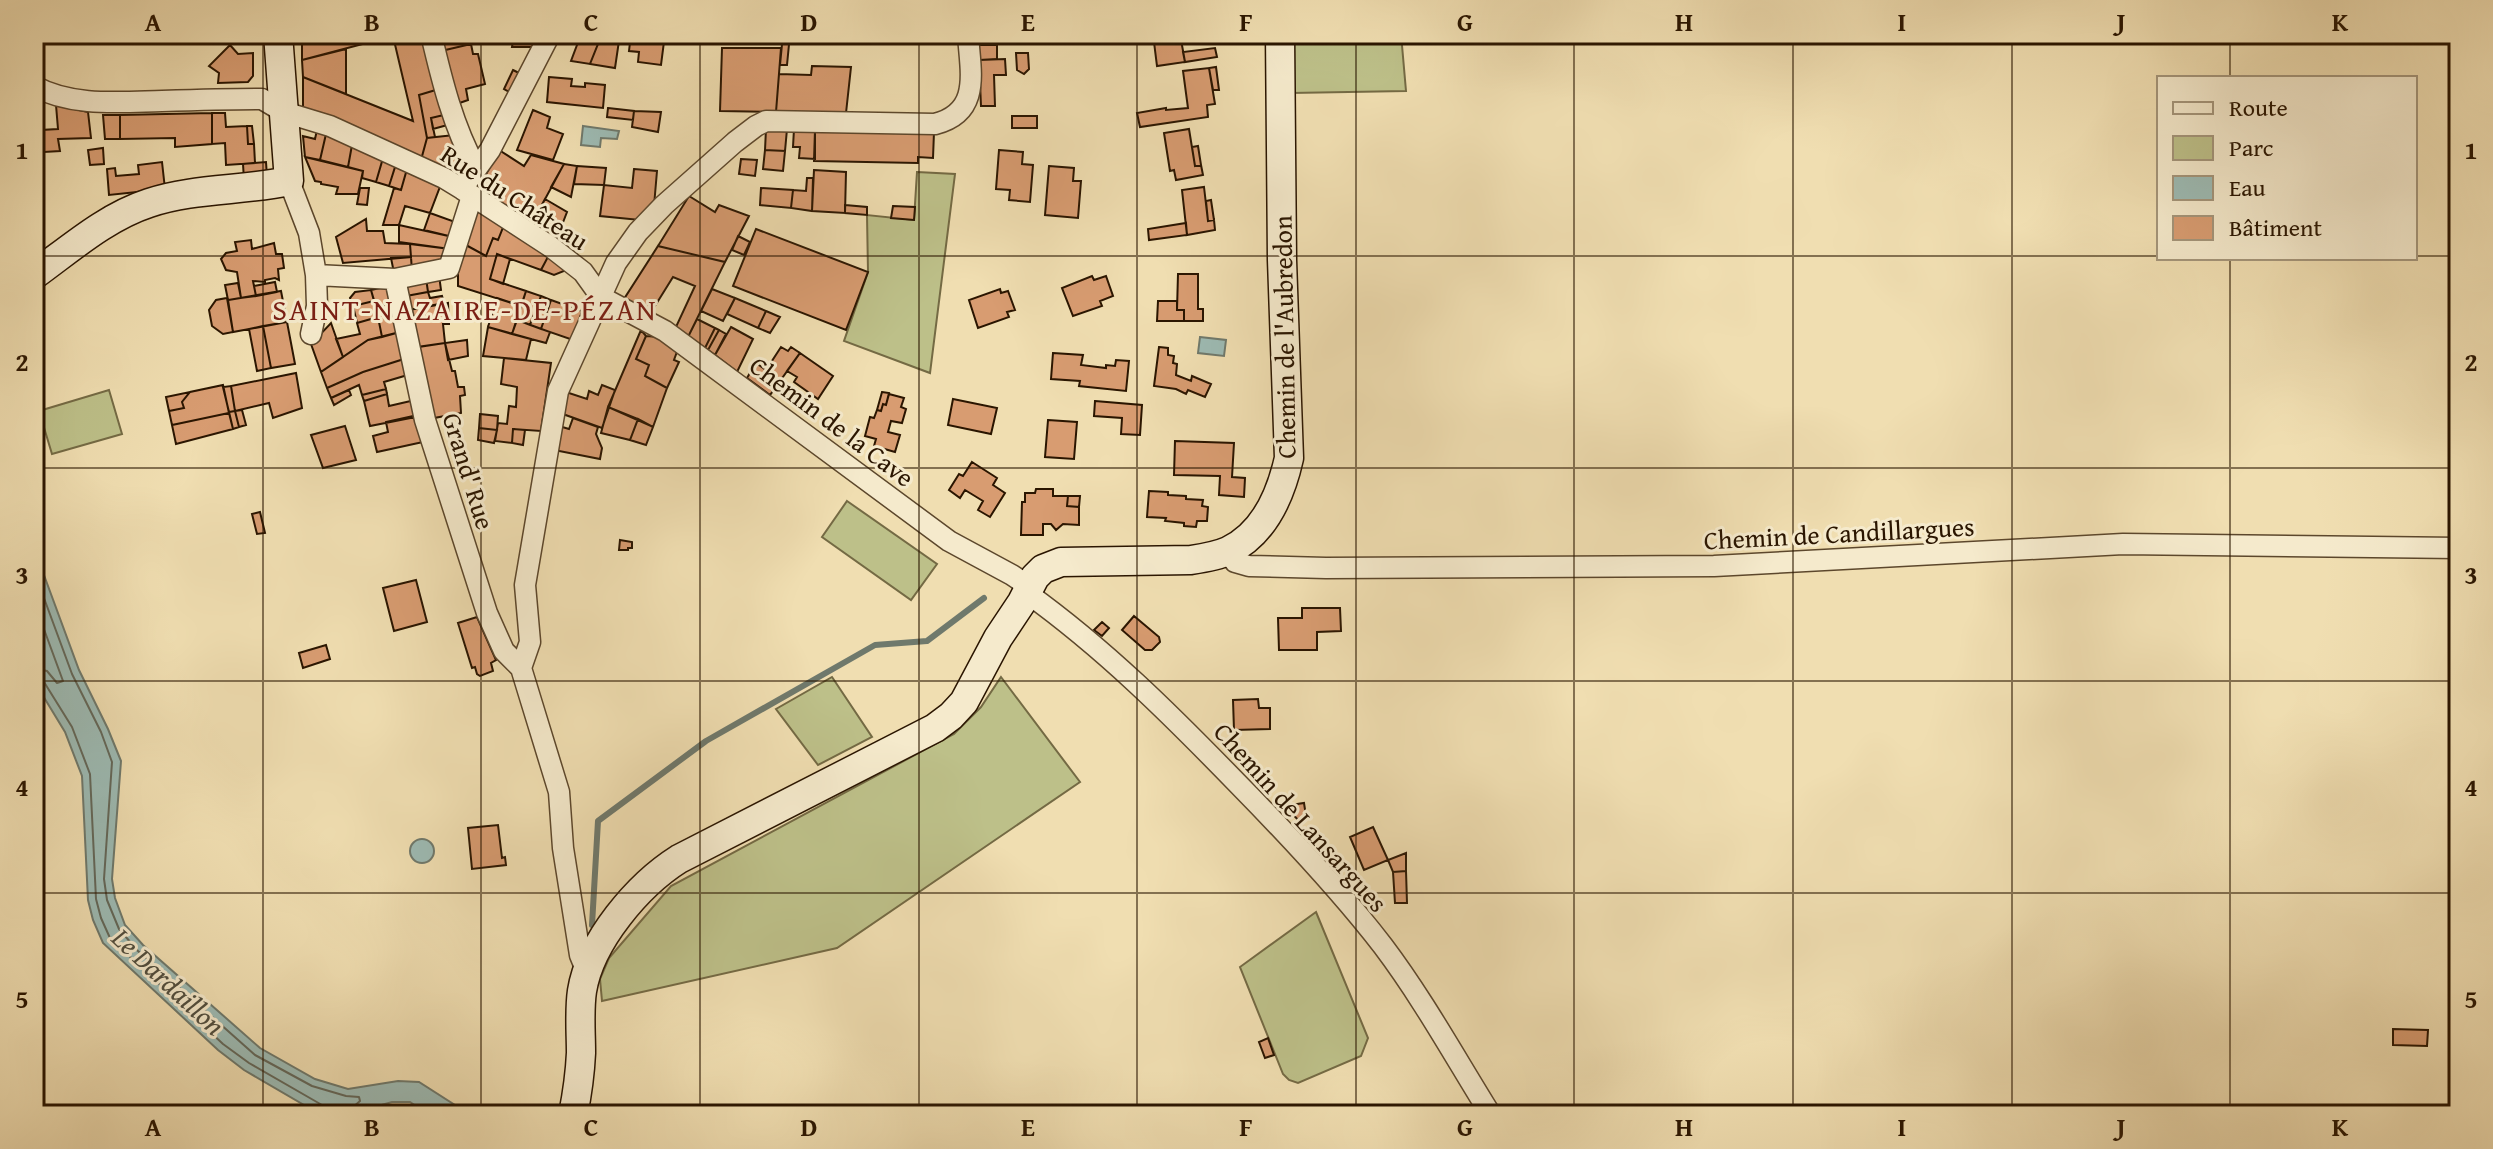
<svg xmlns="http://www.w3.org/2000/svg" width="2493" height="1149" viewBox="0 0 2493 1149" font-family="'Gentium Book Plus',serif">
<rect width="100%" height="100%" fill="#f0deb1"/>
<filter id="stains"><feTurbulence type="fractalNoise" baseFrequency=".0025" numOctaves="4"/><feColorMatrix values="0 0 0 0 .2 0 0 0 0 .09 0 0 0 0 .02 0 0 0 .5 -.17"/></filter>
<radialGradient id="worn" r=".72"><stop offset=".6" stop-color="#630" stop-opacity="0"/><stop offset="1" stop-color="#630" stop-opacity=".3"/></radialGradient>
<path fill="#bdc089" stroke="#746a44" stroke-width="2" d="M1291,34H1401L1406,91L1291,93Z
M917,172L955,174L930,373L844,341L868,272L867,215L914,220Z
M109,390L122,434L52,454L39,411Z
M847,501L937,564L911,600L822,537Z
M832,677L872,737L818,765L776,709Z
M1001,677L1080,782L837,948L602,1001L600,979L609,958L671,886L954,734L981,707Z
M1316,912L1368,1038L1361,1056L1298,1083L1289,1080L1283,1074L1240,967Z"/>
<path fill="#9dbbb4" stroke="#6f796c" stroke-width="2" d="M583,126L619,131L617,139L601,138L600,147L581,145Z
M1200,337L1226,340L1224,356L1198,353Z
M34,548L79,670L108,729L121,761L112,879L115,898L125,925L143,945L260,1048L315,1079L348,1089L398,1081L419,1082L458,1107L463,1115H429L410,1102H392L353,1113L339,1114L311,1109L244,1070L218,1050L103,943L93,920L88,900L82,776L65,732L34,681Z
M410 851a12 12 0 1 1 24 0a12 12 0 1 1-24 0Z"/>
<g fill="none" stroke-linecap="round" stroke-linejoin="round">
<path stroke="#64685a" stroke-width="2" d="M34,571L72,674L101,732L112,762L104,879L107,900L119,929L138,951L255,1055L312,1086L346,1096L359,1097L360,1101L352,1108L351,1115
M34,602L63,681L57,683L47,671L34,668
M34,678L44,682L72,727L90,774L96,899L101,918L110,938L223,1044L249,1063L322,1105L327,1115"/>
<path stroke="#6f796c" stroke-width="6" d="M592,925L598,821L706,741L875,645L927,641L984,598"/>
</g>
<path fill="#d89c71" stroke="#2a1500" stroke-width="2" d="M302,34H424L439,89L419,95L427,138L421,160L303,109V77L413,121L393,36L302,60Z
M437,34H469L471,44L441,51Z
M514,34H544L537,47H512Z
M574,34H602L590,64L571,61L580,37Z
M602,34H620L615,68L590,64Z
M631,34H665L661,65L638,62L639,52L629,51Z
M783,34H790L787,65H780Z
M853,34H871V44L852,43Z
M1153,34H1180L1185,62L1157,66Z
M471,44L473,54H478L485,84L466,89L468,100L454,105L441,51Z
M230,45L238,54L253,53V76L248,82L218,83L219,73L209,66Z
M979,45H997V59L979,60Z
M722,48H781L776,112L720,111Z
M1215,48L1217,57L1185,62L1183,52Z
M346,49V94L303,77L302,60Z
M1016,53H1028L1029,69L1024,74L1017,70Z
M1005,59L1006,75H994L995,106H981L979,60Z
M812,66L851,67L846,113L776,112L779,74L811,75Z
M1216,67L1219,90H1213L1209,68Z
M1209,68L1215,104L1207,105L1208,117L1140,127L1137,113L1166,108V110L1188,108L1183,71Z
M513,70L523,75L513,94L504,89Z
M549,77L572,79L571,86L585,87V83L605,85L603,108L547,102Z
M439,89L448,114L431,118L435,137L427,138L419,95Z
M56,105L88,112L91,138L58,139L60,151L44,152L41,130L58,129Z
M608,108L634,111L633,120L607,117Z
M533,110L550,117L547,128L563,134L553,160L517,150Z
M634,111L661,112L658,132L632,127Z
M212,113H225L226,127L247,126L248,144H254L255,163L226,165L225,143L212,144Z
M212,113V144L175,147V138L120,139V115Z
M448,114L451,124L433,129L431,118Z
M103,115H120V139H105Z
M1012,116H1037V128H1012Z
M247,126H252L254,144H248Z
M766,129H787L785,151L765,150Z
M794,129L815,130V159L799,158L800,147H793Z
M1189,129L1195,166L1201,165L1203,175L1176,180L1174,170L1170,171L1164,133Z
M41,130L44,152L34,153V131Z
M317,130L326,134L320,160L305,157L303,136L315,139Z
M815,130L934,132L933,158L918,157V163L814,161Z
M326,134L352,145L348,167L320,160Z
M454,135L462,157L459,176L421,160L427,138Z
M352,145L383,158L376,182L362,178L363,171L348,167Z
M1198,146L1201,165L1195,166L1192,147Z
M103,148L104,164L90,165L88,150Z
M499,150L524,166L531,155L564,164L530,227L477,191Z
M765,150L785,151L783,171L763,169Z
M999,150L1023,152L1022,164L1033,165L1030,202L1009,200L1010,190L996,189Z
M305,157L363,171L358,194H336L338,187L321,184V182L315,181Z
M383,158L396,164L389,186L376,182Z
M741,159L757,160L755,176L739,174Z
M162,162L165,189L109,195L107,169L115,168L116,176L139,174L138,165Z
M266,162L267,177L244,180L243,164Z
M396,164L407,169L401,190L389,186Z
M564,164L577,166L571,197L551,187Z
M577,166L606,168L604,185L574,184Z
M1049,166L1074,168L1073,181H1081L1078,218L1045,215Z
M407,169L441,184L430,213L405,206L399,225H383L394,188L401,190Z
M634,169L657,171L654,206L640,220L600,216L604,185L632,188Z
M814,170L846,172L845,213L812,211Z
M807,178H813L812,211L791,208L793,190L806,191Z
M1204,187L1208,221L1214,220L1215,230L1187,235L1182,190Z
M360,188H369L367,205L357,204Z
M761,188L793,190L791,208L760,205Z
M689,196L715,212L719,205L749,216L725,262L658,246Z
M545,199L567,212L555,243L530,227Z
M1211,200L1214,220L1208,221L1206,201Z
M845,205L867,207V215L845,213Z
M893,206L915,207L914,220L891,218Z
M474,207L504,225L498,240L493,238L486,256L464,244Z
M430,213L458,223L453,237L424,230Z
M366,219L367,231H383L385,243L410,244L411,257L343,263L336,237Z
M1186,223L1187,235L1149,240L1148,229Z
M399,225L453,237L450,249L399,242Z
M504,225L550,253L541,270L497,254L490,279L526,291L521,306L458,286V271L464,244L486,256L493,238L498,240Z
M756,229L868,272L846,330L733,286Z
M738,236L750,242L744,255L732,250Z
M251,240L252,249L274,243L276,254H282L284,268L278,269L279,280L275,278L265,280V282L253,281L256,296L241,298L237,272L226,270L221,259L226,253L237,251L235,242Z
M410,244L450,249L444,267L412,271Z
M658,246L725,262L688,337L675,329L695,286L673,277L650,314L624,299Z
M550,253L569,269L554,275L541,270Z
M497,254L510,259L503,284L490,279Z
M411,257L412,271L394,273L391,258Z
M1178,274H1198V309H1203V321H1184V310H1177Z
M439,275L441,290L428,292L426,278Z
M1092,276L1094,280L1106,276L1113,296L1100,301L1102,306L1073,316L1062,288Z
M426,278L428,292L406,296L404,283Z
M275,282L277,292L256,296L254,286Z
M238,283L241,298L228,300L225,285Z
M389,286L393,302L376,307L371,290Z
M712,289L735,298L723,321L701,311Z
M1000,289L1001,293L1008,291L1015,310L1007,312L1009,317L978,328L969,300Z
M371,290L374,301L353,306L350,298L355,292Z
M281,291L287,322L233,332L228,300Z
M526,291L541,296L530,325L517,320Z
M428,292L430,298L442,296L444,303L409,310L406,296Z
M541,296L551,300L541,329L530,325Z
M227,298L233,332L223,334L212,326L209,310L216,300Z
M497,298L521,306L512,334L488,327Z
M735,298L766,311L758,328L727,314Z
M551,300L582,311L573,340L541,329Z
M374,301L378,317L357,323L353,306Z
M1158,301H1177V310H1184V321H1157Z
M393,302L400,332L382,337L376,307Z
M448,303L449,324H443L445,343L417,347L409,310Z
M766,311L780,317L770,333L758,328Z
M378,317L382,337L368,340L343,357L336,339L360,334L357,323Z
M697,319L715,328L705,348L688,337Z
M517,320L550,332L546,343L512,334Z
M287,322L295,364L271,368L263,326Z
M331,323L343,357L321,372L311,344Z
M263,326L271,368L257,371L249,329Z
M488,327L531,339L526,360L483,356Z
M731,327L753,339L737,372L715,355Z
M715,328L719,330L708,350L705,348Z
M641,330L646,336L636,359L649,365L645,376L667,388L653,427L608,407Z
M719,330L726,334L715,355L708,350Z
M400,332L407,358L363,372L327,388L321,372L368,340Z
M646,336L660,337L678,349L674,360L679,362L667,388L645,376L649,365L636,359Z
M467,340L468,356L448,360L445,343Z
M445,343L452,371H455L458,387H464L465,395L460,396L461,413L434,418L412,348Z
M781,347L788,351L791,347L800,353L770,395L747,378L756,363L766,370Z
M1159,347L1168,348V355L1174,356L1173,363L1177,364L1176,375L1191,381L1192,376L1211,384L1205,397L1188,390L1186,394L1176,389L1154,386Z
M800,353L833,376L818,399L794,382L797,377L787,371Z
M1053,353L1083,355L1081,365L1106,368V365L1115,366L1116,360L1129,361L1126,391L1079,386L1080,381L1051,379Z
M407,358L411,374L384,382L386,389L362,395L359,385L331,398L327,388L363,372Z
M504,358L551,363L541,431L513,429L512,443L495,441L498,423L507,424L509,406L516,407L517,387L501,384Z
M296,373L302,408L273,418L269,403L235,411L231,386Z
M223,385L229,413L172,425L169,411L184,408L182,402L190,392Z
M602,385L615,390L602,428L560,413L566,392L587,399L589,391L598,395Z
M231,386L235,411L229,412L223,387Z
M386,389L387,394L364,401L362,395Z
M349,390L351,395L334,405L331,398Z
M190,392L182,402L184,408L169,411L166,397Z
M882,392L889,393L886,405L883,404L881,411L877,410Z
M387,394L389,406L415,400L416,417L370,426L364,401Z
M889,394L904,398L901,407L906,409L902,423L891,421L888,432L900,435L895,452L874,446L876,439L865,436L870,417L874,418L877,410L881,411L883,404L886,405Z
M953,399L997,408L991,434L948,425Z
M1095,401L1142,405L1140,435L1121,434L1122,418L1094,416Z
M608,407L638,419L630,440L601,433Z
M242,410L246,425L239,427L235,411Z
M235,411L239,427L233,429L229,412Z
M229,413L233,429L176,444L172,425Z
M480,414L498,416L497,430L479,428Z
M413,416L416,417L423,442L377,452L373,436L388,432L386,422Z
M573,418L598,427L596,434L602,448L600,459L554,450L559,426L569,429Z
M638,419L653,427L646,445L630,440Z
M1048,420L1077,422L1074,459L1045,457Z
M345,426L356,460L323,468L311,435Z
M479,428L497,430L494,443L478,440Z
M513,429L525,430L523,445L512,443Z
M1175,441L1234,443L1232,477L1245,478L1244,497L1219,495L1220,476L1174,475Z
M972,462L997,478L993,485L1005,493L990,517L978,510L983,501L965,490L960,498L949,490L959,474L963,476Z
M1036,489H1053V496H1068L1067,506L1079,507V525L1063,524L1056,530L1051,524H1043V535H1021L1022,502H1025V493H1035Z
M1149,491L1168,492V495L1186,496V499L1203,500L1202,506L1208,507L1207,521H1197L1196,527L1184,526V523L1165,521L1166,518L1147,517Z
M1068,496H1080L1079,507L1067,506Z
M260,512L265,533L257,534L252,514Z
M620,540L632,542V548H628V550H619Z
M416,580L427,622L394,631L383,588Z
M1302,608H1340L1341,631L1317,632V650H1279L1278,618H1302Z
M1134,616L1159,637L1160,642L1152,650H1145L1122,630Z
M477,617L496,660L491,663L493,671L480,676L477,674L475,667L472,668L458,623Z
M1102,622L1109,628L1102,636L1094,630Z
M326,645L330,659L303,668L299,653Z
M1258,699L1259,708H1270V729L1234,730L1233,700Z
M1304,803L1306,816L1299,821L1285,806Z
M498,825L502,858L505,857L506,865L472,869L468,828Z
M1373,827L1388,860L1364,870L1350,837Z
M1406,853V871L1393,872L1388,860Z
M1406,871L1407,903H1395L1393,872Z
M2393,1029L2428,1030L2427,1046L2393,1045Z
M1268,1038L1274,1055L1265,1058L1259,1042Z"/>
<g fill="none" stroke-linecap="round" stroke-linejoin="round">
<g stroke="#5c472c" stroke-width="23">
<path id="street" d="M431,34C442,81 453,126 476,168
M34,86C72,107 120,102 162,101C195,100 229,99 262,99L284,112L330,126L444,178L462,189L551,247L583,272L601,297L665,331L949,541L1012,575L1030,587
M289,181L309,233L316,275L395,279L449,268L472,196
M462,189L490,150L550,34
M395,279L425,420L487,613L504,651L521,668L559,792L563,848L580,955L587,972
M311,334L317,306L316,275
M1229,551L1235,562L1249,566L1326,568L1714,566L2123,544L2459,548
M1027,593C1105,649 1171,715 1238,784C1288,835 1339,889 1383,946C1423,999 1456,1059 1491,1115
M521,668L530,642L525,585L558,391L616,263L638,232L664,205L735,142L756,126L766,121L935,124C982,112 970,71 968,34"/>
</g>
<g stroke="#2a1500" stroke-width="31">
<path id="secondary" d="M34,275C70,249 106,217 149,203C193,188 243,191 289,181L278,34
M573,1115C577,1095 580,1074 581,1053C581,1033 579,1011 582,991C590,941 638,885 679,859L935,728L951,716L964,702L998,638L1022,602L1035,577L1043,569L1061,562L1191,560C1204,558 1217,556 1228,551C1264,534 1281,494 1289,458L1282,260L1280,34"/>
</g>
<use href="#street" stroke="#f5eacc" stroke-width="20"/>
<use href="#secondary" stroke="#f5eacc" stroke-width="28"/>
</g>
<path fill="none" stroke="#2a1500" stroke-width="2" stroke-opacity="0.55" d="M263,34V1115M481,34V1115M700,34V1115M919,34V1115M1137,34V1115M1356,34V1115M1574,34V1115M1793,34V1115M2012,34V1115M2230,34V78M34,256H2159M2415,256H2459M2230,258V1115M34,468H2459M34,681H2459M34,893H2459"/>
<g text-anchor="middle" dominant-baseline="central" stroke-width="6" stroke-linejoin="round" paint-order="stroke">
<g font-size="26" fill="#2a1500" stroke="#f5eacc">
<text transform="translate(515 197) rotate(33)">Rue du Château</text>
<text transform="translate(1284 337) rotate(-91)">Chemin de l'Aubredon</text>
<text transform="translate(832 421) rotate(37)">Chemin de la Cave</text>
<text transform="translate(469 471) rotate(73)">Grand' Rue</text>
<text transform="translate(1839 533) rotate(-3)">Chemin de Candillargues</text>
<text transform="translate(1301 817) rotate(48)">Chemin de Lansargues</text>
</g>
<g font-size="28" font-style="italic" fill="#524f3f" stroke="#f5eacc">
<text transform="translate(169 981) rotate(43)">Le Dardaillon</text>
</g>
<g font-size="30" letter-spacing="2" fill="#7a1f14" stroke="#f5eacc">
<text x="465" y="309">SAINT-NAZAIRE-DE-PÉZAN</text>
</g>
</g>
<rect width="2493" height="1149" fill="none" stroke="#f0deb1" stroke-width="88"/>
<rect x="2157" y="76" width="260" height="184" fill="#f5eacc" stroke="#a4957a" stroke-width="2"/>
<rect x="2173" y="102" width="40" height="12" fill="#f5eacc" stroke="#a4957a" stroke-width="2"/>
<text x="2229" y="116" font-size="24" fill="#2a1500">Route</text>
<rect x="2173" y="136" width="40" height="24" fill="#bdc089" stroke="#a4957a" stroke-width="2"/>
<text x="2229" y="156" font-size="24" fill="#2a1500">Parc</text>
<rect x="2173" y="176" width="40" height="24" fill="#9dbbb4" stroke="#a4957a" stroke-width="2"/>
<text x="2229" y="196" font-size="24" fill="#2a1500">Eau</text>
<rect x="2173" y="216" width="40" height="24" fill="#d89c71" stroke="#a4957a" stroke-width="2"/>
<text x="2229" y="236" font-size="24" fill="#2a1500">Bâtiment</text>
<rect x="44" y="44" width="2405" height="1061" fill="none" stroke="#2a1500" stroke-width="3"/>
<g font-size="26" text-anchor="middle" font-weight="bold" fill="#2a1500">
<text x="153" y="31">A</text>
<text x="372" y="31">B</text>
<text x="591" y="31">C</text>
<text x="809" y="31">D</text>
<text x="1028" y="31">E</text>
<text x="1246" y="31">F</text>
<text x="1465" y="31">G</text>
<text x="1684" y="31">H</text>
<text x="1902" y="31">I</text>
<text x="2121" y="31">J</text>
<text x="2340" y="31">K</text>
<text x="22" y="159">1</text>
<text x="2471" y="159">1</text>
<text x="22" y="371">2</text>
<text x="2471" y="371">2</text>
<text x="22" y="584">3</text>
<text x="2471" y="584">3</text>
<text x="22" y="796">4</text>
<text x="2471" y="796">4</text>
<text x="22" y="1008">5</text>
<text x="2471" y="1008">5</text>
<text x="153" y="1136">A</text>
<text x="372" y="1136">B</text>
<text x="591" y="1136">C</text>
<text x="809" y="1136">D</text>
<text x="1028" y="1136">E</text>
<text x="1246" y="1136">F</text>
<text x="1465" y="1136">G</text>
<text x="1684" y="1136">H</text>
<text x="1902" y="1136">I</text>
<text x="2121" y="1136">J</text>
<text x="2340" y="1136">K</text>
</g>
<rect width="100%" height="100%" filter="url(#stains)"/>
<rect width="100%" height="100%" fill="url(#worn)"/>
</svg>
